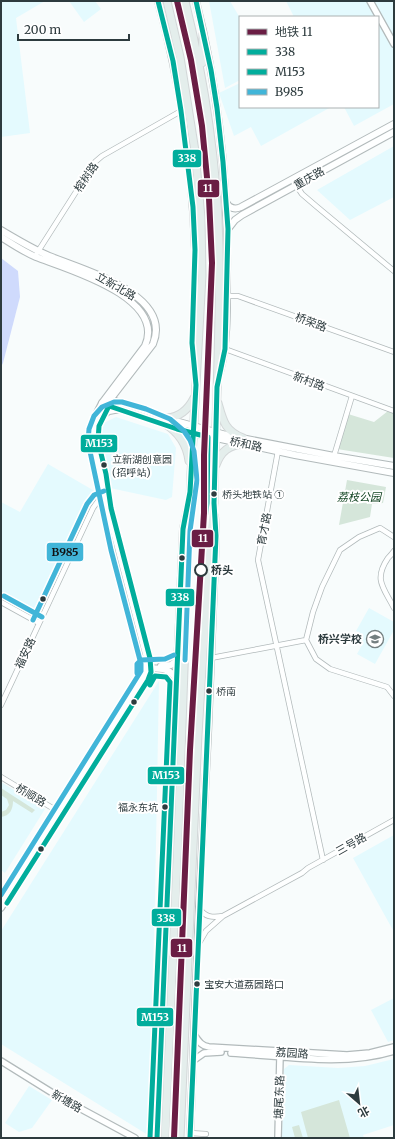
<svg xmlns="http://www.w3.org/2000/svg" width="395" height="1139" viewBox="0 0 395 1139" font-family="Merriweather,'Noto Sans SC',serif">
<rect width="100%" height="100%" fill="#f8fcfc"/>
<path fill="#e4fafe" d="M1,1H45L16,18L30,133L1,137Z
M69,1H95L101,9L84,22Z
M209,1H230L240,18V80L225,88Z
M286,1H394V104L354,126L344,107H378V17H294Z
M240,83V107H331L261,146L251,127L234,136L219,93Z
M394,146V197L350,220L317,190Z
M116,417L168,434L176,448L172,497L166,500L110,488L100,440L102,424Z
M48,464L98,493L70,541L35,614L1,595V502L20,512Z
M369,608L394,622V630L375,664L357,654L362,645L358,643L363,635L356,631Z
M159,681L155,900L148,1135L1,1044V931Z
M1,782L45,809L5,873L1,870Z
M394,835V932L353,858Z
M394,998V1040L388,1042L371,1010Z
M394,1059V1125L363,1135L364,1138H282L284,1069L289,1065L338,1068L365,1066Z
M29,1086L52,1100L32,1128L19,1132L5,1123Z"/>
<path fill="#d5e6da" d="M388,411L394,412V458L337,449L348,414L374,422Z
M347,480L386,487L383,503L372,504L370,517L339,525Z
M1,788L35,810L32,813L13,801C13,809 10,816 1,817V812L6,810L9,805L7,799L1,795Z
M339,1100L350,1138H308L301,1112Z
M299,1125L303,1138H295L292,1127Z"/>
<path fill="#cfdafc" d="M1,258L18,271L20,297L3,363L1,367Z"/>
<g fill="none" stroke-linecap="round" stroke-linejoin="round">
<g stroke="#b2babb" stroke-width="6">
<path id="minor" d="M296,185L302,194L316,206L394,271
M37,253L95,162L102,156L181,111
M227,296H238L394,352
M225,349L394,411
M278,451L258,560L323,860
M334,456L352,396
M394,551C392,554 390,556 388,558C373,580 384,588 394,608
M1,602L39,623
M306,640L313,612L322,587L340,550L359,537L380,528L394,537
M211,658L306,640L316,659L330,669L387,687L394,696
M1,705L93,508L98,501L105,498
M1,777L59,812
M223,916L302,873L308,868L394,820
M199,943L206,931L223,916C212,918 205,917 199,908
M190,1133L206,1134"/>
</g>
<g stroke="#b2babb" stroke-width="8">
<path id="tertiary" d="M370,1L394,44
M102,403C84,434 93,445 100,477C103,494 105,510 109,527
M1,899L142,676L144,671V665
M1,908L148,673V663L108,510L104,479L96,445L95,435L97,427L107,404
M195,1036C199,1042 202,1046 209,1047L347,1055L370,1053L394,1047
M231,1053C285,1056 341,1067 394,1051
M194,1060L204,1053L221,1052
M1,1061L59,1097L135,1138
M278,1138L280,1056"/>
</g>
<g stroke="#b2babb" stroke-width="8">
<path id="secondary" d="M158,1C180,81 192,166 195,249C197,290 190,330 195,370
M196,1C219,91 228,183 227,275C227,307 228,341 220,372
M226,202C229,208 235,210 241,207L394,124
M228,229L235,220L242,215L394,132
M1,230C16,239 31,248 47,255C79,269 174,293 153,344L109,401
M1,237C12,244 24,252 36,257C67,269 167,297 145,346L102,403L193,433L295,455L394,473
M106,398L179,422L226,435L334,456L394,466
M101,416L109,411L120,409
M161,666L171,665L178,660
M144,668C156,669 170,666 176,679
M157,1138L183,529L188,505
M190,1138L199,907L208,734L216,536L215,516"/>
</g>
<g stroke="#d3d7d8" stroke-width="9">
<path id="primary" d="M202,63L203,34
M218,403C223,421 225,431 243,438
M167,418C180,417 188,410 194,398
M165,424C178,432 187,445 189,461
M216,465C221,451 229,445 244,444
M165,1138L178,837L191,474L202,276L201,218L195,151L180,57L167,1
M180,1138L198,735L210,536L214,503C215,417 221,331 219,246C217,163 205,82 185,1"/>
</g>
<use href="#minor" stroke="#feffff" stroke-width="4.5"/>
<use href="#tertiary" stroke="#feffff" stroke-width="5.5"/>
<use href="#secondary" stroke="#feffff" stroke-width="6"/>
<use href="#primary" stroke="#e4eeec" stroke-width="7"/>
<g stroke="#fff" stroke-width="8">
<path id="bus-1" d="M157,1138L183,529L190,492L196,385L192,343L195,250L193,207L181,111L173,61L158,1
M190,1138L216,536L214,503L217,387L225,349L228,229L223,162L217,108L211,70L196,1"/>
</g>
<g stroke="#fff" stroke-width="8">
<path id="bus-2" d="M7,903L148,680L151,672L150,658L111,508L106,474L98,441L99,426L109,406L177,429L208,437L207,503L203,536L191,735L173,1138
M150,1138L170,682L166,677L155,676L150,685"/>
</g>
<g stroke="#fff" stroke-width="8">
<path id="bus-3" d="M4,596L42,617
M33,620L87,504L94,495L104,491
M137,673V664L141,660L165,659L174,655
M1,895L141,671V664L111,550L88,442L89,429L94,416L102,407L114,402H122L146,409L170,419L184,431L190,440L194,451L197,480L190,531L185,660"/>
</g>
<use href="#bus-1" stroke="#01ad9c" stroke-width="5"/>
<use href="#bus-2" stroke="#01ad9c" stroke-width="5"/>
<use href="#bus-3" stroke="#41b5d8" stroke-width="5"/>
<g stroke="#fff" stroke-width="9">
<path id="metro-1" d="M174,1138L190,750L204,513V455L212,263L209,198L202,126L191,60L177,1"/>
</g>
<use href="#metro-1" stroke="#6a1d44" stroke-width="6"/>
</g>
<defs>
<g id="school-ring" transform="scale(0.9)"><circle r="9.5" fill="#fff" stroke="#747f80" stroke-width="1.5"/><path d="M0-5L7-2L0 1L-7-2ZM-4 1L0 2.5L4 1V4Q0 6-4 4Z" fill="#747f80"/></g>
</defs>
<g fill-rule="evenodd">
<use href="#school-ring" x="375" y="639"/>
</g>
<g fill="#2d3b3e" stroke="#fff" stroke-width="1.5">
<circle cx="104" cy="465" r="3.5"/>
<circle cx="214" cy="494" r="3.5"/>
<circle cx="182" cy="558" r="3.5"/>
<circle cx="43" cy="599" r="3.5"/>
<circle cx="209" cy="691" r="3.5"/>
<circle cx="134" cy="702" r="3.5"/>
<circle cx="165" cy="807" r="3.5"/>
<circle cx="41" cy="849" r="3.5"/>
<circle cx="197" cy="984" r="3.5"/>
</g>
<circle fill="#fff" stroke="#2d3b3e" stroke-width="2" cx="201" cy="570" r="6"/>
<g text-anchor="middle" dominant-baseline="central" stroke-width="4" stroke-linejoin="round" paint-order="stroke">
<g font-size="10" fill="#2d3b3e" stroke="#fff" text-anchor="start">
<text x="112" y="459">立新湖创意园<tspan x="112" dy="13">(招呼站)</tspan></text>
<text x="222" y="494">桥头地铁站 ①</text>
<text x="216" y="691">桥南</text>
<text x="158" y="807" text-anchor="end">福永东坑</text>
<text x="204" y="984">宝安大道荔园路口</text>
</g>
<g font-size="11" fill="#2d3b3e" stroke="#fff">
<text transform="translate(86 177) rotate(-56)">榕树路</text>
<text transform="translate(309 178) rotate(-29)">重庆路</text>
<text transform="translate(116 286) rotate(30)">立新北路</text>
<text transform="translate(311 322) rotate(20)">桥荣路</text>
<text transform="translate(309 381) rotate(20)">新村路</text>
<text transform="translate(246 444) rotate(12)">桥和路</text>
<text transform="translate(264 529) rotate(-79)">育才路</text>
<text transform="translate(25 653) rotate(-65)">福安路</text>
<text transform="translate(31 795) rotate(31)">桥顺路</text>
<text transform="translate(351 844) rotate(-29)">三号路</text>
<text transform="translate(292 1053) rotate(4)">荔园路</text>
<text transform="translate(279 1097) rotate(-88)">塘尾东路</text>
<text transform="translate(67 1101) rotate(30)">新塘路</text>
</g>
<g font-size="11" font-style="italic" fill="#124422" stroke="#fff">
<text x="359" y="497">荔枝公园</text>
</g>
<g font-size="11" font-weight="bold" fill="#2d3b3e" stroke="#fff" text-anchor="start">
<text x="211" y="570">桥头</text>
</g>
<g font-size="11" font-weight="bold" fill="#2d3b3e" stroke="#fff" text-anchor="end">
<text x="362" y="639">桥兴学校</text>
</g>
</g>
<g stroke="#fff" stroke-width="1.5">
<rect x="172" y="149" width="30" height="19" rx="4" fill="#01ad9c"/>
<rect x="197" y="179" width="23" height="19" rx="4" fill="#6a1d44"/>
<rect x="80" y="434" width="38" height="19" rx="4" fill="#01ad9c"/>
<rect x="191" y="529" width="23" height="19" rx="4" fill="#6a1d44"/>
<rect x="46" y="542" width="38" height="20" rx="4" fill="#41b5d8"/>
<rect x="165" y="588" width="30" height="19" rx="4" fill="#01ad9c"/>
<rect x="147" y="766" width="38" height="19" rx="4" fill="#01ad9c"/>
<rect x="151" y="908" width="31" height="19" rx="4" fill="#01ad9c"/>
<rect x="170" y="938" width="23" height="20" rx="4" fill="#6a1d44"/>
<rect x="136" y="1007" width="38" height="20" rx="4" fill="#01ad9c"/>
</g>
<g font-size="11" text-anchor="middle" font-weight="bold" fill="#fff">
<text x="187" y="162">338</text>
<text x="208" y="192">11</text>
<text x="99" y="447">M153</text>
<text x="203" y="542">11</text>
<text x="180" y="601">338</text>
<text x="166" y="779">M153</text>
<text x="166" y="922">338</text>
<text x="182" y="952">11</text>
<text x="155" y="1021">M153</text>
</g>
<g font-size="11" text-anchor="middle" font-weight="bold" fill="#111">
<text x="65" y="556">B985</text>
</g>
<rect width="395" height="1139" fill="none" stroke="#2d3b3e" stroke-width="4"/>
<rect x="239" y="16" width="140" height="92" fill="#ffffff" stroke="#abb1b2"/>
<rect x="247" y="29" width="20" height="6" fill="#6a1d44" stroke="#abb1b2"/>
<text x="275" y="36" font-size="12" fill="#2d3b3e">地铁 11</text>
<rect x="247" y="49" width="20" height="6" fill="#01ad9c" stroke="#abb1b2"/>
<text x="275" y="56" font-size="12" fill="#2d3b3e">338</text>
<rect x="247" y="69" width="20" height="6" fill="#01ad9c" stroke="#abb1b2"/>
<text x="275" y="76" font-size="12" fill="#2d3b3e">M153</text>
<rect x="247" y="89" width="20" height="6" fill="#41b5d8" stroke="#abb1b2"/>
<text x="275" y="96" font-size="12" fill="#2d3b3e">B985</text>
<g transform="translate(359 1103) rotate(152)" stroke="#ffffff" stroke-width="3" paint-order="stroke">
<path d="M0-3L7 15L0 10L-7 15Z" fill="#2d3b3e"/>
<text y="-6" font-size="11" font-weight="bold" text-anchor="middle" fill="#2d3b3e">北</text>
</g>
<path d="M18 34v6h111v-6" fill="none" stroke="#2d3b3e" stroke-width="2"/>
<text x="24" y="34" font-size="12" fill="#2d3b3e" stroke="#ffffff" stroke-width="3" paint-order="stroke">200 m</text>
</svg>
